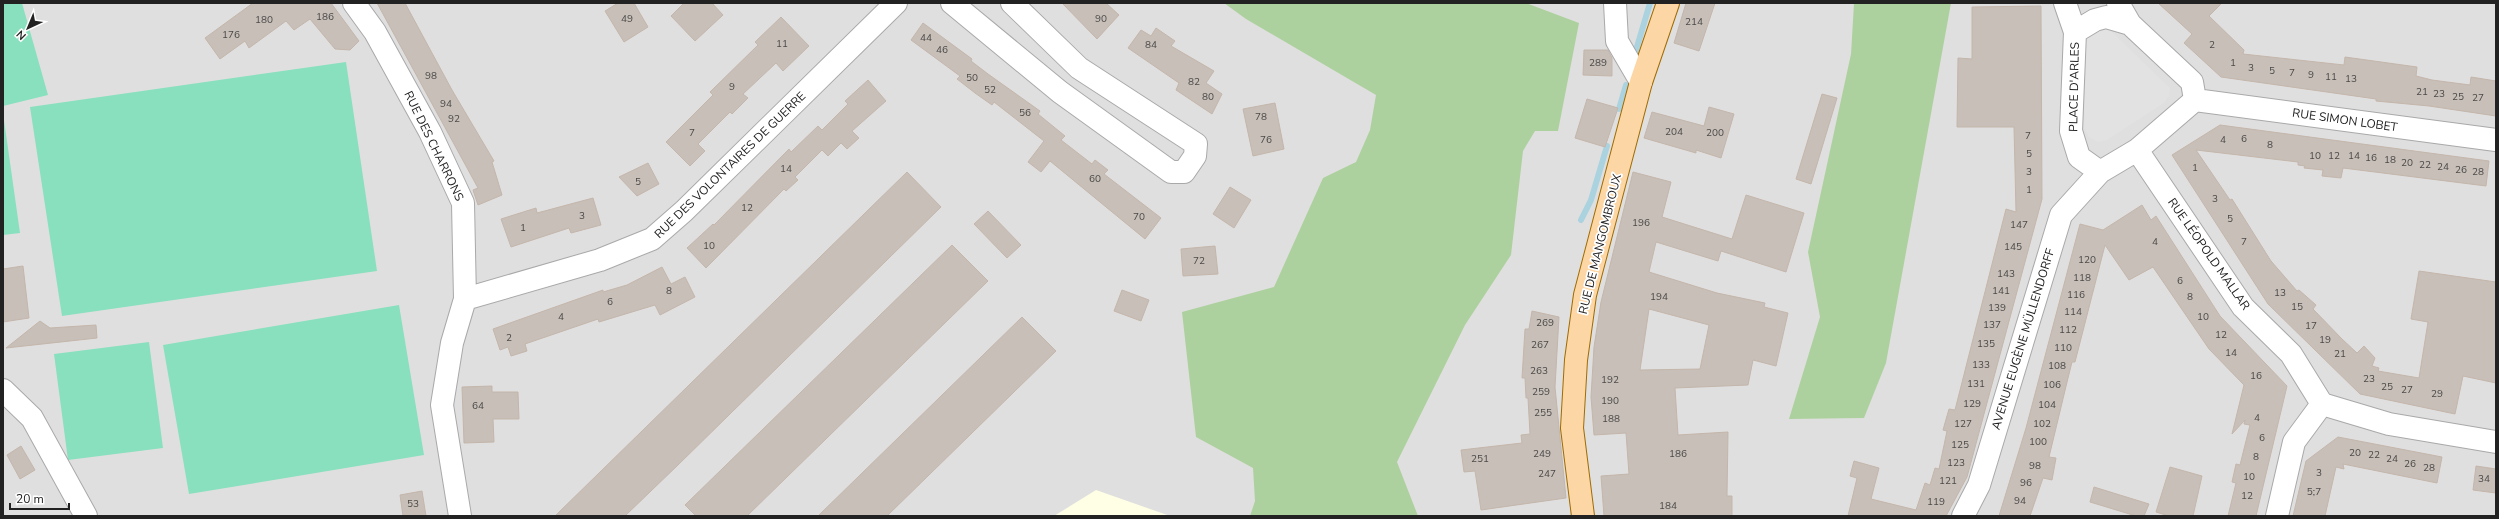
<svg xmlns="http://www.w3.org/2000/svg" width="2499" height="519" viewBox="0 0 2499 519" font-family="'Nunito Sans',sans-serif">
<rect width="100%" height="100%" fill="#f2efe9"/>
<path fill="#e0dfdf" d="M3,3H2496V516H3Z"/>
<path fill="#ffffe5" d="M1096,490L1170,516H1054Z"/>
<path fill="#add19e" d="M1224,3H1526L1579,23L1558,131H1535L1523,151L1511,255L1465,325L1397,462L1418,516H1250L1255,501L1253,468L1196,437L1182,312L1274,287L1323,178L1356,162L1370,130L1376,95L1246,19Z
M1854,3H1951L1886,363L1864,418L1789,419L1820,317L1808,252L1851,54Z"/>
<path fill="#88e0be" d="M3,3H22L48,95L3,106Z
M346,62L377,271L62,316L30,107Z
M3,113L20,233L3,235Z
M399,305L424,455L189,494L163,345Z
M149,342L163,448L68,460L54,354Z"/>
<path fill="#e2e2e2" d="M2102,26L2110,30L2170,88L2169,96L2164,103L2107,140L2098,142L2089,137L2084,128L2086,40L2092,30Z"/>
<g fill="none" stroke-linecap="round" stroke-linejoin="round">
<path stroke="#aad3df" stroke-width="6" d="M1634,57L1650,3
M1619,109L1626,85
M1581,220L1591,200L1607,146"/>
</g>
<path fill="#c7bfb8" stroke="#c4b6ab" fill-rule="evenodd" d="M253,3H331L359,41L350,50L335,49L310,19L294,30L286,21L249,48L245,41L220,59L205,38Z
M377,3H405L452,90L494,161L492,162L502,195L478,205L473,190L478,188Z
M618,3H634L648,27L624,42L605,11Z
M684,3H712L723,15L695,41L671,16Z
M1062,3H1106L1119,15L1097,39Z
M1686,3H1715L1699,51L1674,43Z
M2158,3H2222L2209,16L2244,50L2243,54L2344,65L2345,57L2417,67L2416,76L2432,80L2470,85L2471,77L2496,81V116L2429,106L2376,101V99L2221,77L2184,43L2192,34Z
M2041,6L2042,199L1967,477L1946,516H1848L1857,478L1850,476L1854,461L1879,468L1871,499L1916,510L1925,483L1930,485L1935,468L1939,469L1947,431L1943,430L1949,409L1955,410L2006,209L2016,212L2014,127H1957L1958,58L1972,59V7Z
M781,17L809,46L783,71L776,63L743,94L748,98L732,114L730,112L698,144L705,151L690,166L666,142L713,95L710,92L758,45L755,42Z
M923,23L972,59L971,61L988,74L1040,111L1038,114L1065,136L1061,140L1092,164L1095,160L1108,170L1104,174L1161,218L1145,239L1050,161L1041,172L1028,162L1044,141L994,102L992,105L975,93L957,79L960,76L911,40Z
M1156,28L1175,41L1171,46L1214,71L1206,83L1222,94L1212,114L1176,90L1179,83L1128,48L1141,30L1151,36Z
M1584,50H1608L1612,58V76L1583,75Z
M868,80L886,101L852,131L859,138L847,149L841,143L828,156L822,150L795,177L798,180L786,191L784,189L706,268L687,248L713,224L714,225L789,149L791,152L818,126L822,130L848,104L845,101Z
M1822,94L1837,98L1811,184L1796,179Z
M1587,99L1618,108L1605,147L1575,138Z
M1275,103L1284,149L1253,156L1243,109Z
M1709,107L1734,114L1721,158L1696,150V153L1644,138L1652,112L1704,126Z
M2220,125L2489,161L2486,186L2343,168L2341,178L2322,176L2323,170L2304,168L2305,166L2298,165V162L2196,150L2230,200L2232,199L2271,261L2297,291L2299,290L2316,305L2313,309L2342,339L2357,353L2364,346L2375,358L2372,366L2379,368L2378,371L2419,378L2428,322L2411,319L2419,271L2496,282V383L2463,376L2455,414L2360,394L2268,304L2172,155Z
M648,163L659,184L637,196L619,177Z
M907,172L941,207L678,465L625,516H555Z
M1633,172L1671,182L1662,217L1732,239L1746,195L1804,213L1786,272L1721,251L1718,261L1656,242L1649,272L1717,293L1765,303L1764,307L1788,313L1776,366L1753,360L1748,385L1675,388L1678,435L1728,432L1727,496H1732V516H1604L1601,476L1629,474L1626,433L1594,435L1591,397L1594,347L1601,302ZM1649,309L1709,325L1700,369L1640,370Z
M1230,187L1251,200L1234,228L1213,214Z
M593,198L601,225L571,233L569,228L511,247L501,219L536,208L537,213Z
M2142,205L2151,220L2156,216L2220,316L2287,386L2256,516H2228L2236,483L2232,482L2236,464L2240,465L2250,425L2244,424L2245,420L2232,434L2244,385L2209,349L2153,267L2129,280L2105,245L2075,362H2072L2068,378L2049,457L2056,458L2052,480L2043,478L2030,516H1999L2026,428L2080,224L2103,230Z
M988,211L1021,245L1007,258L974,224Z
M952,245L988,281L747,516H696L685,505Z
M1215,246L1218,274L1183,276L1181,249Z
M23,266L29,318L3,322V269Z
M662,267L671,284L685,277L695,297L660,315L655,305L599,322L598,319L525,344L527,351L511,356L508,347L500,350L493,329L603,290V292L627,285Z
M1122,290L1149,300L1141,321L1114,311Z
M1532,311L1559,317L1555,387L1566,498L1481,510L1475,471L1464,472L1461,450L1522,443L1521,435L1530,434L1528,398H1526L1525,378H1522L1525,329H1529Z
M1022,317L1056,351L887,516H818Z
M40,321L50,328L96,325L97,338L6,348Z
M492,386V392H518L519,419H493L494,442L464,443L462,387Z
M2338,437L2442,457L2437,483L2343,464L2344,469L2336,467L2325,516H2293L2306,461Z
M21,446L35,470L20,479L7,455Z
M2476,466L2496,469V493L2473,490Z
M2170,467L2202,476L2193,516H2169L2156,512Z
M2094,487L2149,504L2144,516H2136L2090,502Z
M422,491L426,516H403L400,495Z"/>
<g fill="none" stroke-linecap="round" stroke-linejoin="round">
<g stroke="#a9a9a9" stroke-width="24">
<path id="minor" d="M354,3L375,32L430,132L463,203L465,299L452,343L442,405L460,516
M952,3L1060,92L1171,172H1184L1195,156L1196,144L1079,68L1012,3
M1615,3L1617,41L1641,82
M2065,3L2075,32
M2118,3L2130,24
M2195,100L2496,140
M2137,150L2243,307L2291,354L2322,404L2389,424L2496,442
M2100,172L2079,157L2071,131L2075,32L2095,20L2106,17L2130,24L2192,82L2195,100
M465,299L600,260L652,239L684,211L896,3
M3,390L32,418L86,516
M1963,516L1979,485L2061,215L2100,172L2137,150L2195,100
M2277,516L2294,442L2322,404"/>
</g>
<g stroke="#a06b00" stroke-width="24">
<path id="major" d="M1583,516L1572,428L1576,360L1585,295L1641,82L1668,3"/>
</g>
<use href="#minor" stroke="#fff" stroke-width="22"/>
<use href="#major" stroke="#fcd6a4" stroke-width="22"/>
</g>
<g text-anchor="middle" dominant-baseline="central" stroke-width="3.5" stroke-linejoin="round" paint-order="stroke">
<g font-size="10" fill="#4b4948">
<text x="325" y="17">186</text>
<text x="627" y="19">49</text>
<text x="1101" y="19">90</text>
<text x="264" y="20">180</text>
<text x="1694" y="22">214</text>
<text x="231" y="35">176</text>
<text x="926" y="38">44</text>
<text x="782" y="44">11</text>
<text x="1151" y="45">84</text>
<text x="2212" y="45">2</text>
<text x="942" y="50">46</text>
<text x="1598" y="63">289</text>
<text x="2233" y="63">1</text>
<text x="2251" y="68">3</text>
<text x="2272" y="71">5</text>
<text x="2292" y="73">7</text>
<text x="2311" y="75">9</text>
<text x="431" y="76">98</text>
<text x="2331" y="77">11</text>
<text x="972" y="78">50</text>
<text x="2351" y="79">13</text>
<text x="1194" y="82">82</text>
<text x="732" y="87">9</text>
<text x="990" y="90">52</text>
<text x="2422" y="92">21</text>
<text x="2439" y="94">23</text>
<text x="1208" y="97">80</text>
<text x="2458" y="97">25</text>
<text x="2478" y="98">27</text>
<text x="446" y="104">94</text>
<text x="1025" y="113">56</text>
<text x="1261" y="117">78</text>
<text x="454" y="119">92</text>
<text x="1674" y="132">204</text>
<text x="692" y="133">7</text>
<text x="1715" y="133">200</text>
<text x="2028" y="136">7</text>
<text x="2244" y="139">6</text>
<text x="1266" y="140">76</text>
<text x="2223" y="140">4</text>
<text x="2270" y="145">8</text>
<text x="2029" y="154">5</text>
<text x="2315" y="156">10</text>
<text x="2334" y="156">12</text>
<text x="2354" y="156">14</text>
<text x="2371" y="158">16</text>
<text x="2390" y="160">18</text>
<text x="2407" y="163">20</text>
<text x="2425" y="165">22</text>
<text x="2443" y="167">24</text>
<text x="2195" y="168">1</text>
<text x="786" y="169">14</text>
<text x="2461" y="170">26</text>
<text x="2029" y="172">3</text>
<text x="2478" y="172">28</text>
<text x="1095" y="179">60</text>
<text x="638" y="182">5</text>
<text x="2029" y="190">1</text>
<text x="2215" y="199">3</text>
<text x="747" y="208">12</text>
<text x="582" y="216">3</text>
<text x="1139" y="217">70</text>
<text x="2230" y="219">5</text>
<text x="1641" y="223">196</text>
<text x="2019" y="225">147</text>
<text x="523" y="228">1</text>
<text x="2155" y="242">4</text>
<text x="2244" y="242">7</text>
<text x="709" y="246">10</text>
<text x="2013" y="247">145</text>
<text x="2087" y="260">120</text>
<text x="1199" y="261">72</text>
<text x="2006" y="274">143</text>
<text x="2082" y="278">118</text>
<text x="2180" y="281">6</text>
<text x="669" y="291">8</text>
<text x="2001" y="291">141</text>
<text x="2280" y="293">13</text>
<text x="2076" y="295">116</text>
<text x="1659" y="297">194</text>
<text x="2190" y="297">8</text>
<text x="610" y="302">6</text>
<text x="2297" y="307">15</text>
<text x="1997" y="308">139</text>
<text x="2073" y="312">114</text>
<text x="561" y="317">4</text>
<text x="2203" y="317">10</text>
<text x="1545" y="323">269</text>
<text x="1992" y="325">137</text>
<text x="2311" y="326">17</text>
<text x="2068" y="330">112</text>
<text x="2221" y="335">12</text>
<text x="509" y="338">2</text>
<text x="2325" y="340">19</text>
<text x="1986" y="344">135</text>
<text x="1540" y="345">267</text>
<text x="2063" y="348">110</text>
<text x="2231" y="353">14</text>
<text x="2340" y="354">21</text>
<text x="1981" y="365">133</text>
<text x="2057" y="366">108</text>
<text x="1539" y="371">263</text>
<text x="2256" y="376">16</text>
<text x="2369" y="379">23</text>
<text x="1610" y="380">192</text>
<text x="1976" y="384">131</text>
<text x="2052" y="385">106</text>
<text x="2387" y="387">25</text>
<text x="2407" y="390">27</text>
<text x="1541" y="392">259</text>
<text x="2437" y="394">29</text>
<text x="1610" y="401">190</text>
<text x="1972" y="404">129</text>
<text x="2047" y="405">104</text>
<text x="478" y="406">64</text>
<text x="1543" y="413">255</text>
<text x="2257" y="418">4</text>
<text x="1611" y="419">188</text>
<text x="1963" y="424">127</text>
<text x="2042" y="424">102</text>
<text x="2262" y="438">6</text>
<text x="2038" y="442">100</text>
<text x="1960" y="445">125</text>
<text x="2355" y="453">20</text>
<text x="1542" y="454">249</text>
<text x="1678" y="454">186</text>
<text x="2374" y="455">22</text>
<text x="2256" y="457">8</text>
<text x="1480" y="459">251</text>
<text x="2392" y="459">24</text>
<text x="1956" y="463">123</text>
<text x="2410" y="464">26</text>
<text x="2035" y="466">98</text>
<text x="2429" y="468">28</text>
<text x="2319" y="473">3</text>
<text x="1547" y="474">247</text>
<text x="2249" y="477">10</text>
<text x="2484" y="479">34</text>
<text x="1948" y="481">121</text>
<text x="2026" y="483">96</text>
<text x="2314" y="492">5;7</text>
<text x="2247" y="496">12</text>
<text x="2020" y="501">94</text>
<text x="1936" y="502">119</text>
<text x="413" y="504">53</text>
<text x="1668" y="506">184</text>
</g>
<g font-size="12" fill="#222" stroke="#fff">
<text transform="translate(2074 87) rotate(-89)">PLACE D'ARLES</text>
<text transform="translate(2345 120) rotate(8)">RUE SIMON LOBET</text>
<text transform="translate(434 146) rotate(64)">RUE DES CHARRONS</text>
<text transform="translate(730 165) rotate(-44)">RUE DES VOLONTAIRES DE GUERRE</text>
<text transform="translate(1600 244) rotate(-76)">RUE DE MANGOMBROUX</text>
<text transform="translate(2209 254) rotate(55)">RUE LÉOPOLD MALLAR</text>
<text transform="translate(2023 339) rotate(-73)">AVENUE EUGÈNE MÜLLENDORFF</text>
</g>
</g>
<rect width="2499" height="519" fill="none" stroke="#222222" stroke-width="8"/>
<g transform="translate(28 28) rotate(224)" stroke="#ffffff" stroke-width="3" paint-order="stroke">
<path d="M0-3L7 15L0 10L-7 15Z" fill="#222222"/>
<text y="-6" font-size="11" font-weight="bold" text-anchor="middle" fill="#222222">N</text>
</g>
<path d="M10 503v6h59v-6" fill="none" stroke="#222222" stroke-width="2"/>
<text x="16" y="503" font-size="12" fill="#222222" stroke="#ffffff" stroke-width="3" paint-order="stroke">20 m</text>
</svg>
